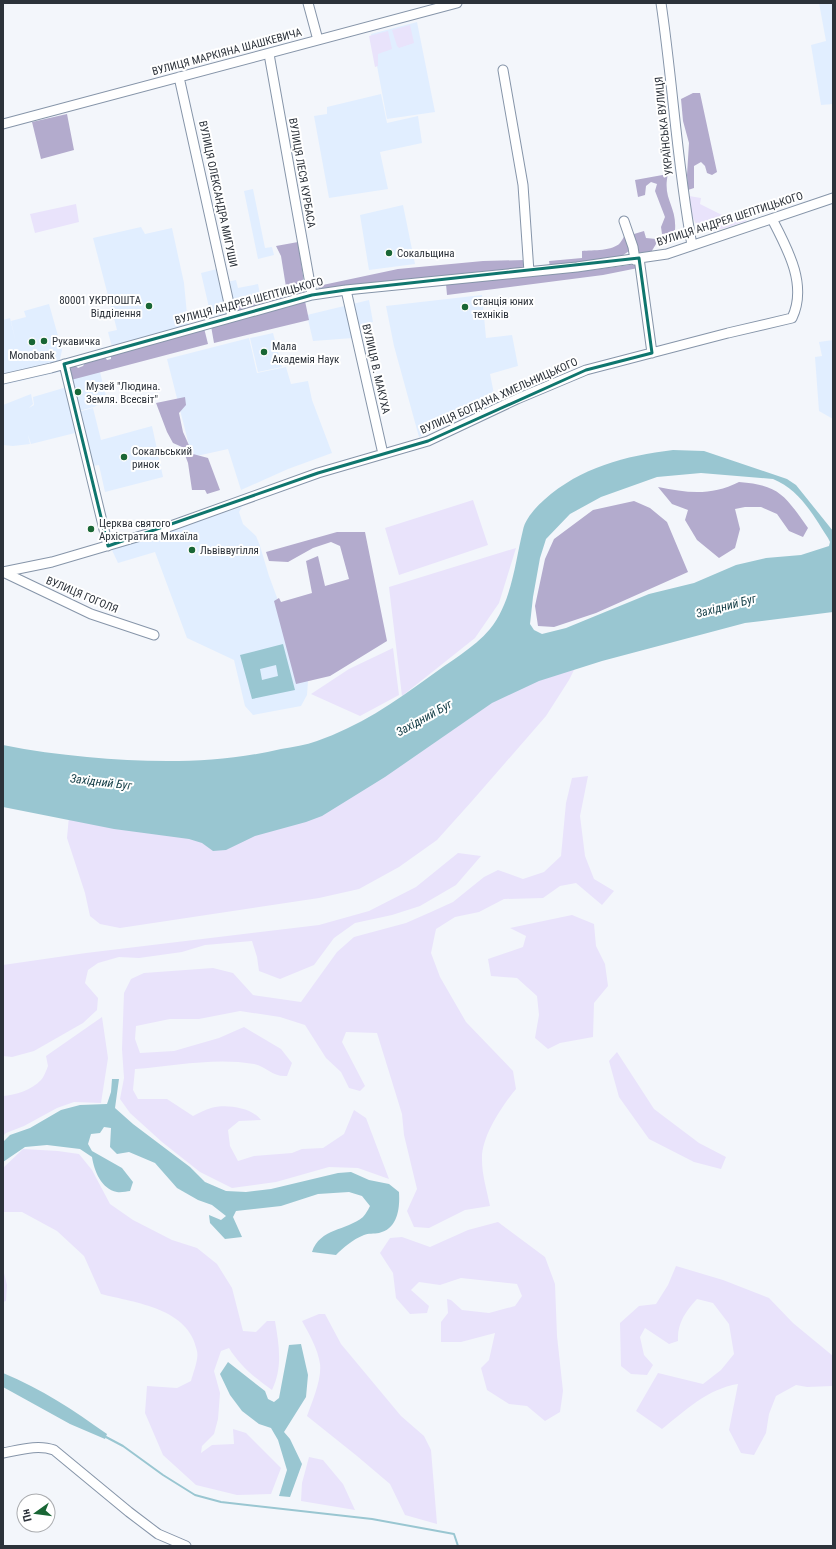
<svg xmlns="http://www.w3.org/2000/svg" width="836" height="1549" viewBox="0 0 836 1549" font-family="'Roboto Condensed',sans-serif">
<rect width="100%" height="100%" fill="#f3f6fb"/>
<path fill="#e1eeff" d="M819,3H833V104L821,105L811,45L826,41Z
M417,22L435,112L387,119L371,34Z
M381,94L387,123L418,116L422,143L380,152L388,189L329,198L314,116L327,114V107Z
M253,189L265,248L272,247L274,255L258,259L244,191Z
M403,205L415,264L369,270L360,215Z
M141,227L145,234L172,228L184,283L188,325L112,347L108,332L117,330L93,238Z
M225,267L227,282L236,280L238,288L258,284L262,304L221,315L211,316L201,273Z
M482,295L486,338L512,335L518,366L490,374L496,404L419,437L394,346L386,306Z
M369,300L373,322L350,328L353,338L313,341L307,315Z
M49,304L62,350L60,359L63,371L3,385V320L10,318L16,343L11,321L26,317L24,311Z
M273,333L282,367L258,372L250,338Z
M249,338L257,373L286,367L291,384L308,381L312,400L332,453L288,469L241,490L228,449L192,457L167,359Z
M833,340V419L819,411L815,357L822,356L819,342Z
M99,368L107,400L94,407L71,413L75,433L31,444L28,435L30,444L13,446L3,445V405L31,394L33,404L29,408L34,405L33,397L67,387L64,377Z
M93,408L101,440L152,426L163,477L105,492L99,465L92,466L78,412Z
M242,507L239,512L243,524L256,536L260,546L269,576L308,681L307,695L301,706L253,715L245,706L234,660L187,638L155,552L118,563L111,548Z"/>
<path fill="#e9e3fb" d="M410,25L414,43L399,48L397,46L392,30Z
M388,31L392,49L378,54V66L375,67L369,36Z
M689,196L701,198L700,204L734,221L738,216L747,221C712,232 693,244 689,196Z
M76,204L79,222L35,233L30,214Z
M473,500L488,545L399,575L385,528Z
M516,548L499,603L475,638L402,696L389,587Z
M393,648L399,695L360,716L311,694L349,669Z
M578,662L569,680L546,716L472,801L437,840L399,867L359,889L319,898L120,928L100,924L90,916L85,893L67,838L69,816L495,693Z
M588,776L580,816L585,856L594,879L614,891L602,905L576,883L560,886L543,898L504,899L479,912L455,917L436,929L431,953L440,977L466,1022L513,1071L516,1089C502,1106 481,1137 482,1160C482,1175 487,1191 490,1206L465,1210L429,1228L414,1227L407,1211L417,1189L404,1135L402,1114L377,1033L346,1032L342,1042L365,1086L360,1091L349,1088L341,1072L326,1058L305,1025L280,1017L240,1011L199,1019H170L136,1026L135,1039L140,1053L174,1051L219,1038L244,1027L281,1049L292,1063L287,1076C272,1077 267,1067 254,1064C216,1057 173,1066 135,1069L133,1090L138,1099H167L193,1116C199,1113 204,1110 211,1108C225,1104 251,1107 261,1120L239,1121L228,1130L230,1146L238,1161L254,1156L292,1153L302,1149L323,1148L344,1134L354,1110L366,1118L389,1179L358,1168L329,1167L276,1182L232,1188L200,1172L162,1142L130,1113L120,1099L124,1078L122,1049L124,993L131,979L144,973L213,968L233,973L253,995L301,1002L337,952L354,937L406,923L431,912L453,902L484,877L498,870L523,879L544,872L561,856L566,803L572,778Z
M458,853L481,856L456,885L420,906L392,915L355,923L334,938L314,965L280,979L259,971L257,957L252,941L205,945L182,952L139,958L119,957L98,963L88,970L85,983L98,998L97,1010L83,1023L34,1051L12,1057L3,1056V965L86,953L319,925L369,911L416,887Z
M572,915L594,924L596,946L605,964L608,986L594,1003L593,1037L560,1043L548,1049L535,1038L539,1015L537,996L517,978L491,976L488,959L523,947L526,936L510,928Z
M102,1017L108,1058L101,1103L74,1102L57,1108L24,1126L6,1133L3,1136V1096C15,1095 32,1090 41,1080C44,1077 46,1071 48,1066L46,1056Z
M617,1052L654,1109L699,1143L726,1157L721,1169L694,1162L649,1139L619,1097L609,1061Z
M23,1149L58,1151L79,1154L92,1170L110,1204L133,1220L172,1240L197,1248L217,1264L232,1288L243,1331L256,1332L267,1321H275C279,1345 283,1367 272,1390C255,1378 240,1366 229,1348L221,1351L214,1371L220,1393L218,1419L214,1434L202,1446L201,1453L212,1445L234,1444L233,1429L246,1433L281,1468L271,1494L237,1495L196,1485L163,1455L145,1413L147,1386L177,1388L191,1381C193,1373 199,1359 197,1351C189,1308 136,1303 101,1294L84,1256L57,1231L22,1212H3V1168Z
M498,1222L545,1257L555,1284L557,1336L563,1391L560,1412L545,1421L527,1406L509,1404L487,1390L481,1368L489,1360L495,1333L461,1342H441V1322L448,1313L447,1299L451,1300L462,1310L489,1313L515,1306L522,1296L517,1284L461,1278L440,1285L419,1282L411,1290L429,1306L427,1313L410,1314L396,1298L393,1273L380,1253L390,1238L402,1237L430,1247L468,1230Z
M676,1266L723,1280L769,1298L793,1323L833,1356L832,1386L807,1387L796,1385L776,1396L769,1414L766,1433L754,1455L741,1453L729,1430L738,1384C707,1389 686,1410 662,1429L636,1411L658,1373L703,1384L721,1370L734,1354L729,1324L713,1303L697,1299C685,1312 677,1324 678,1341L669,1344L645,1328L640,1337L644,1355L653,1365L647,1375L631,1374L621,1366L620,1323L639,1306L656,1304L668,1285Z
M3,1269L7,1285L6,1301L3,1302Z
M319,1314H325L341,1344L401,1416L424,1436L431,1450L437,1524L405,1515L390,1484L357,1456L307,1416C312,1402 322,1379 320,1364C318,1349 309,1334 302,1321Z
M309,1457L323,1460L343,1484L355,1510L301,1501L302,1483Z"/>
<path fill="#b3abcd" d="M693,93H700L717,172L712,175L707,173L705,166L701,162L694,166V188L688,190L687,175L689,143L683,121L681,99Z
M67,114L74,150L41,159L32,122Z
M668,174C662,199 677,206 675,230L670,233L662,234L661,227L665,217L655,191L657,184L651,182L646,186L645,195L638,197L635,180Z
M630,226L634,234L644,231L646,238L656,239V244L650,254L638,256L635,251H629L619,258L550,267L549,261L582,258V251C593,250 613,251 620,243C624,238 626,231 630,226Z
M298,242L304,282L286,287L281,256L276,246Z
M525,260L526,268L320,292L318,286L398,269L483,261Z
M637,264L638,268L603,275L447,295L446,284L584,271Z
M306,286L307,293L239,311L237,304Z
M305,301L309,320L214,343L211,326Z
M204,328L208,344L71,380L68,367L75,365L78,368L83,366L85,363L105,357L107,360L111,359V355Z
M185,397L186,405L179,413L183,432L193,454L208,458L220,490L207,494L205,490H192L188,463L182,447L173,443L167,432L156,403Z
M739,482C780,485 785,496 808,528L803,537L789,531L777,514L761,507H745L735,509L740,529L735,548L719,558L697,540L685,520L688,510L672,504L658,487C688,493 711,496 739,482Z
M634,501L650,508L667,522L688,572L596,613L554,627L538,626L535,606L545,559L554,539L593,510Z
M337,532H365L387,641L330,676L296,684L274,601L279,598L281,602L312,593L306,561L318,556L325,586L349,579L340,546L331,542L313,548L288,562L269,561L266,552Z"/>
<path fill="#99c6d1" fill-rule="evenodd" d="M673,450L704,451L787,479L796,485L833,531V612L745,623L602,661L539,681L492,703L385,777L322,816L306,822L255,836L226,850L213,851L202,843L189,839L114,829L3,807V745C31,751 59,754 87,757C152,763 217,764 281,749C293,747 306,745 317,741C358,727 395,702 429,677C449,662 474,648 490,629C512,602 515,562 523,530C525,519 536,507 544,500C581,467 625,456 673,450ZM701,473L773,479C800,490 813,515 828,538L830,542L829,546L801,555L766,558L736,565L694,583L649,594L566,628L542,634L534,630L530,624L533,597L540,558L546,539L570,514L601,497L657,477Z
M283,644L295,690L252,699L240,655ZM276,665L278,676L262,680L260,669Z
M112,1079H119L115,1108L133,1124L190,1167L205,1182L226,1191L246,1192L271,1189L338,1173L351,1172L369,1180L389,1184L399,1192C400,1208 398,1229 379,1233C374,1234 368,1233 364,1235C352,1240 344,1247 336,1255L312,1252C320,1228 346,1231 363,1217C365,1215 368,1210 370,1206L362,1196L349,1192L318,1194L281,1206L236,1211L233,1217L242,1237L225,1239L210,1223L209,1215L221,1220L226,1216L212,1205L198,1200L177,1188L155,1163L129,1152L117,1154L110,1147L111,1128L104,1127L100,1133L91,1134L88,1144L92,1151L122,1168L133,1182L130,1191C127,1191 121,1193 117,1192C101,1189 94,1170 92,1157L80,1149L47,1145L25,1147L3,1162V1142L10,1135L30,1128L61,1110L80,1105L107,1104L111,1092Z
M301,1344L308,1375L306,1397L284,1432L290,1439L302,1464L290,1497L279,1496L287,1470L278,1440L271,1428L259,1424L242,1411L230,1395L220,1374L228,1362L265,1391L268,1399L274,1402L279,1398L289,1345Z
M3,1373C42,1389 73,1410 107,1434L105,1439L70,1424L3,1387Z"/>
<g fill="none" stroke-linecap="round" stroke-linejoin="round">
<path stroke="#99c6d1" stroke-width="2" d="M106,1437L123,1446L163,1475L195,1495L221,1502L372,1519L454,1534L458,1546"/>
<g stroke="#8695a9" stroke-width="11">
<path id="minor" d="M308,3L318,40
M661,3C673,84 677,165 692,245
M269,54L312,295
M503,70L523,185L529,272
M179,77L232,317
M3,124L457,3
M624,221L633,247L635,260
M639,258L652,353
M346,290L383,454
M64,364L108,546
M3,379L51,368L312,295L346,290L577,267L667,254L833,198
M3,572L52,562L154,532L318,473L428,441L517,399L586,370L728,333L792,318C808,285 787,248 772,219
M3,572L91,614L154,635
M3,1453C19,1450 38,1444 54,1450L129,1512L158,1534L186,1546"/>
</g>
<use href="#minor" stroke="#fff" stroke-width="9"/>
</g>
<path fill="none" stroke="#0f766e" stroke-width="3" stroke-linejoin="round" d="M639,258L652,353L586,370L428,441L318,473L108,546L64,364L312,295L346,290Z"/>
<g fill="#196635" stroke="#fff" stroke-width="1.5">
<circle cx="389" cy="253" r="4"/>
<circle cx="149" cy="306" r="4"/>
<circle cx="465" cy="307" r="4"/>
<circle cx="44" cy="341" r="4"/>
<circle cx="32" cy="342" r="4"/>
<circle cx="264" cy="352" r="4"/>
<circle cx="78" cy="392" r="4"/>
<circle cx="124" cy="457" r="4"/>
<circle cx="91" cy="529" r="4"/>
<circle cx="192" cy="550" r="4"/>
</g>
<g text-anchor="middle" dominant-baseline="central" stroke-width="4" stroke-linejoin="round" paint-order="stroke">
<g font-size="11" fill="#2c323a" stroke="#fff">
<text transform="translate(227 52) rotate(-15)">ВУЛИЦЯ МАРКІЯНА ШАШКЕВИЧА</text>
<text transform="translate(664 126) rotate(-96)">УКРАЇНСЬКА ВУЛИЦЯ</text>
<text transform="translate(302 173) rotate(80)">ВУЛИЦЯ ЛЕСЯ КУРБАСА</text>
<text transform="translate(218 194) rotate(78)">ВУЛИЦЯ ОЛЕКСАНДРА МИГУШИ</text>
<text transform="translate(730 219) rotate(-18)">ВУЛИЦЯ АНДРЕЯ ШЕПТИЦЬКОГО</text>
<text transform="translate(249 301) rotate(-15)">ВУЛИЦЯ АНДРЕЯ ШЕПТИЦЬКОГО</text>
<text transform="translate(376 369) rotate(77)">ВУЛИЦЯ В. МАКУХА</text>
<text transform="translate(499 396) rotate(-24)">ВУЛИЦЯ БОГДАНА ХМЕЛЬНИЦЬКОГО</text>
<text transform="translate(82 595) rotate(23)">ВУЛИЦЯ ГОГОЛЯ</text>
</g>
<g font-size="11" fill="#2c323a" stroke="#fff" text-anchor="start">
<text x="397" y="253">Сокальщина</text>
<text x="141" y="300" text-anchor="end">80001 УКРПОШТА<tspan x="141" dy="13">Відділення</tspan></text>
<text x="473" y="301">станція юних<tspan x="473" dy="13">техніків</tspan></text>
<text x="52" y="341">Рукавичка</text>
<text x="272" y="346">Мала<tspan x="272" dy="13">Академія Наук</tspan></text>
<text x="32" y="355" text-anchor="middle">Monobank</text>
<text x="86" y="386">Музей "Людина.<tspan x="86" dy="13">Земля. Всесвіт"</tspan></text>
<text x="132" y="451">Сокальський<tspan x="132" dy="13">ринок</tspan></text>
<text x="99" y="523">Церква святого<tspan x="99" dy="13">Архістратига Михаїла</tspan></text>
<text x="200" y="550">Львіввугілля</text>
</g>
<g font-size="12" font-style="italic" fill="#143e47" stroke="#fff">
<text transform="translate(726 606) rotate(-15)">Західний Буг</text>
<text transform="translate(424 718) rotate(-29)">Західний Буг</text>
<text transform="translate(101 782) rotate(7)">Західний Буг</text>
</g>
</g>
<rect width="836" height="1549" fill="none" stroke="#2c323a" stroke-width="8"/>
<g transform="translate(36 1513) rotate(256)"><circle r="19" fill="#ffffff" stroke="#abadb0"/>
<path d="M0-3L7 15L0 10L-7 15Z" fill="#196635"/>
<text y="-6" font-size="11" font-weight="bold" text-anchor="middle" fill="#2c323a">Пн</text>
</g>
</svg>
